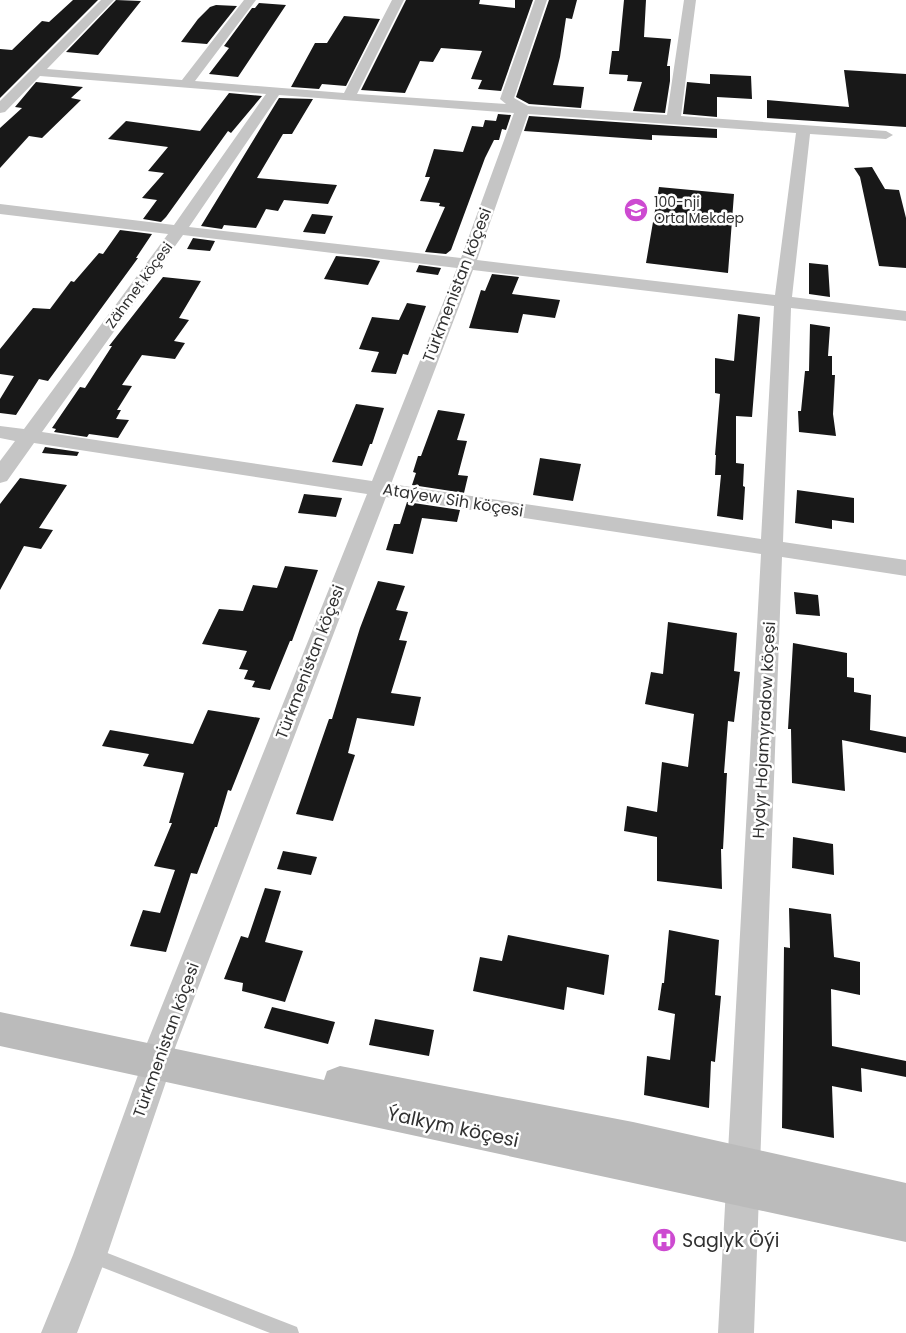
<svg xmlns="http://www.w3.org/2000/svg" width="906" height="1333" viewBox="0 0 906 1333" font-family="Poppins,sans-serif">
<rect width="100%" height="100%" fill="#fff"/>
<path fill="#181818" d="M73,0H98L0,98V49L12,50L42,21L49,22Z
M116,0L141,1L98,55L66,52Z
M406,0H480L479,4L515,8V0H533L501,91L478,89L482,80L471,79L482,51L441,48L433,62L420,61L405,93L361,90Z
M549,0H577L572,19L566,18L560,57L553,85L584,87L581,108L529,104L516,97Z
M624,0H646L644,37L671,39L667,66H670V81L665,113L633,111L642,82L627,81L628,75L609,74L612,51H619Z
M259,3L286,5L238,77L209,74L229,48L224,46L252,8H255Z
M216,5L237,6L207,44L181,42L198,19L210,7Z
M344,16L380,19L346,86L322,84L319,89L291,87L315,43H327Z
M844,70L906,74V127L767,118V100L849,107Z
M710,74L751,76L752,99L717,97V117L683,114L687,82L710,84Z
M36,82L83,87L71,98L81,100L42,138L29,136L0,168V128L22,108L15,107Z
M229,93L262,96L231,133L228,131L166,217L161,222L143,219L157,200L142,198L164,173L148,171L168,147L108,139L126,121L200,131Z
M279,98L313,99L292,134H283L257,178L337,185L328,204L284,200L278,211L266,209L256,228L224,225L222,229L201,226Z
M498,114L511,115L506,130L502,129L499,140H494L485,158L451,250L446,254L425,252L445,207L439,206L440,203L420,201L430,177H425L434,149L463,152L472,126L483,127L485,120L496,121Z
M529,116L717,129V138L652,135V140L524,131Z
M872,167L885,189L899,190L906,218V268L879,266L860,177L854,168Z
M659,187L734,194L728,273L646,263Z
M312,214L333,216L325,234L303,232Z
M120,230L152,234L136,258H138L48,381L39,379L16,415L0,413V399L14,376L0,374V349L33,308L50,309L71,281L74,282L99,253L103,254Z
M193,238L215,241L210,251L187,249Z
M336,256L369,259L380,261L368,285L324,279Z
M809,263L828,265L830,297L809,294Z
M419,265L441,268L438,275L416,272Z
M492,274L519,277L512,294L560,300L555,318L523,314L518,333L469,328L481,290L485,291Z
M163,277L201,281L179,318L189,320L174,341L185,343L175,359L142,355L122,385L132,386L117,410H121L116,419L129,420L118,438L89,434L87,437L54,432L56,429L52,428L80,387L85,388L112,346H109Z
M407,303L426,306L408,355L403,354L396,374L371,372L379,352L359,349L372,317L399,320Z
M738,314L760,317L752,417L736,416V463L744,464L743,486L745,487L743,520L717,516L721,475H715L716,455H715L720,394L715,393V358L734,361Z
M810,324L830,327L828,356H832V375H835L833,414L836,436L799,432L798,411H801L805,371H809Z
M356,404L384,408L372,444H370L362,466L332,462Z
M438,410L465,414L457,440L467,441L458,475L468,476L464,493L412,485L416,473L413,472L418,456H421Z
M45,447L79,452L77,456L42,453Z
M540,458L581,464L573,501L533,495Z
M20,478L67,485L39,528L53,530L41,549L24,546L0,590V504Z
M797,490L854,498V523L832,520V529L795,523Z
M304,494L342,498L336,517L298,513Z
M407,502L460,510L457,522L422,518L413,554L386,550L394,524H400Z
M285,566L318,570L292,641H290L270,690L252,687L255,681L244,679L248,670L239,669L247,651L202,644L219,609L243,611L253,585L277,588Z
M378,581L405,586L396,610L408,612L399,640L407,641L391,693L421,697L414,726L357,718L348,753L355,755L333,821L296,814L329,719H332L360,628Z
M794,592L818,595L820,616L796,614Z
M668,622L737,633L734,671L740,672L734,722L728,721L724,773H727L723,849H721L722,889L657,881V837L624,831L627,806L657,812L662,762L688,767L694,714L645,704L651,672L663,674Z
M793,643L847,653V677L854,678V692L871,695L870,730L906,737V753L842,740L845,791L792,783L791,729H788Z
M208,710L260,718L231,791L228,790L217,827H215L197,874L191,873L166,952L130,946L143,910L160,913L175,870L154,866L172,823H169L184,773L143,766L149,754L102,746L110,730L193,744Z
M793,837L833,844L834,875L792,868Z
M283,851L317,857L311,875L277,869Z
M265,888L281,891L265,942L303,951L285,1002L242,991L243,983L224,979L241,936L248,938Z
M789,908L831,914L834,957L860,962V995L831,989L832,1046L906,1061V1077L861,1068L862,1092L832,1086L834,1138L782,1128L784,947L790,948Z
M669,930L719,940L715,995L721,996L715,1062L711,1061L709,1108L644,1095L647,1056L670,1060L675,1014L658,1010L662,983H664Z
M508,935L609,955L604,995L567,987L564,1010L473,991L480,957L502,961Z
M272,1007L335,1022L328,1044L264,1028Z
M375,1019L434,1030L429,1056L369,1045Z"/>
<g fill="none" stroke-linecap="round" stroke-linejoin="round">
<path fill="#c5c5c5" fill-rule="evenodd" d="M92,1247L297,1327L299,1333H270L86,1261L84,1255L86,1249Z"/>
<path fill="#c5c5c5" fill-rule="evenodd" d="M101,0H114L47,69L182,80L244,0H256L195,81L344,93L392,0H404L357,94L506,104L500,99L535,0H547L514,98L528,106L667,115L684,0H696L681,116L886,131L893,135L886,139L810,134L792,297L906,311V321L791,308L783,542L906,560V576L782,557L754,1333H718L761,554L386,497L175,1048L172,1064L107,1255L77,1333H41L73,1255L142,1064L145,1048L367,494L34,443L7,481L0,483V461L15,441L0,438V426L24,429L168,234L0,214V204L174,225L266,94L40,76L5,112L0,113V101ZM279,95L514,113L461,258L189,227ZM528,114L796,133L775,295L477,260ZM183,235L457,268L372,481L42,432ZM473,270L774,306L761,539L391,484Z"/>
<path fill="#bbb" fill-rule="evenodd" d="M0,1012L324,1080L327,1071L340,1066L633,1122L906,1183V1242L0,1046Z"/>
</g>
<defs>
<g id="school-disc" transform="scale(1.25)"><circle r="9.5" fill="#cd4ad1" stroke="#fff"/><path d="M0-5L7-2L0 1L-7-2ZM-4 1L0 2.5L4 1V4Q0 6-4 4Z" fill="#fff"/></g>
<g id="hospital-disc" transform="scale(1.25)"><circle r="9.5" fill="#cd4ad1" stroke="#fff"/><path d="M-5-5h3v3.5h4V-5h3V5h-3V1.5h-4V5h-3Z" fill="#fff"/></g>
</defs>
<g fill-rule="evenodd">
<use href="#school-disc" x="636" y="210"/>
<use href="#hospital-disc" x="664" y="1240"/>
</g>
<g text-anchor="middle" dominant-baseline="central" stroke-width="5" stroke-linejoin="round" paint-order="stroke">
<g font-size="14" fill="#313131" stroke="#fff" text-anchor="start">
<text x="654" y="202">100-nji<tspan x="654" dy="16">Orta Mekdep</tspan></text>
</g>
<g font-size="14" fill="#313131" stroke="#fff">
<text transform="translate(139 285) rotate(-54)">Zähmet köçesi</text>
</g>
<g font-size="16" fill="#313131" stroke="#fff">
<text transform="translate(457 285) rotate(-69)">Türkmenistan köçesi</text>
<text transform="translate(453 500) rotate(9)">Ataýew Sih köçesi</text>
<text transform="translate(310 662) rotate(-69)">Türkmenistan köçesi</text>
<text transform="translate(764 730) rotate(-87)">Hydyr Hojamyradow köçesi</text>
<text transform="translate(166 1040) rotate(-70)">Türkmenistan köçesi</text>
</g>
<g font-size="19" fill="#313131" stroke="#fff">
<text transform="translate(453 1127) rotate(12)">Ýalkym köçesi</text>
</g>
<g font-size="19" fill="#313131" stroke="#fff" text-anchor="start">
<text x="682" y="1240">Saglyk Öýi</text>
</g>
</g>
</svg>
